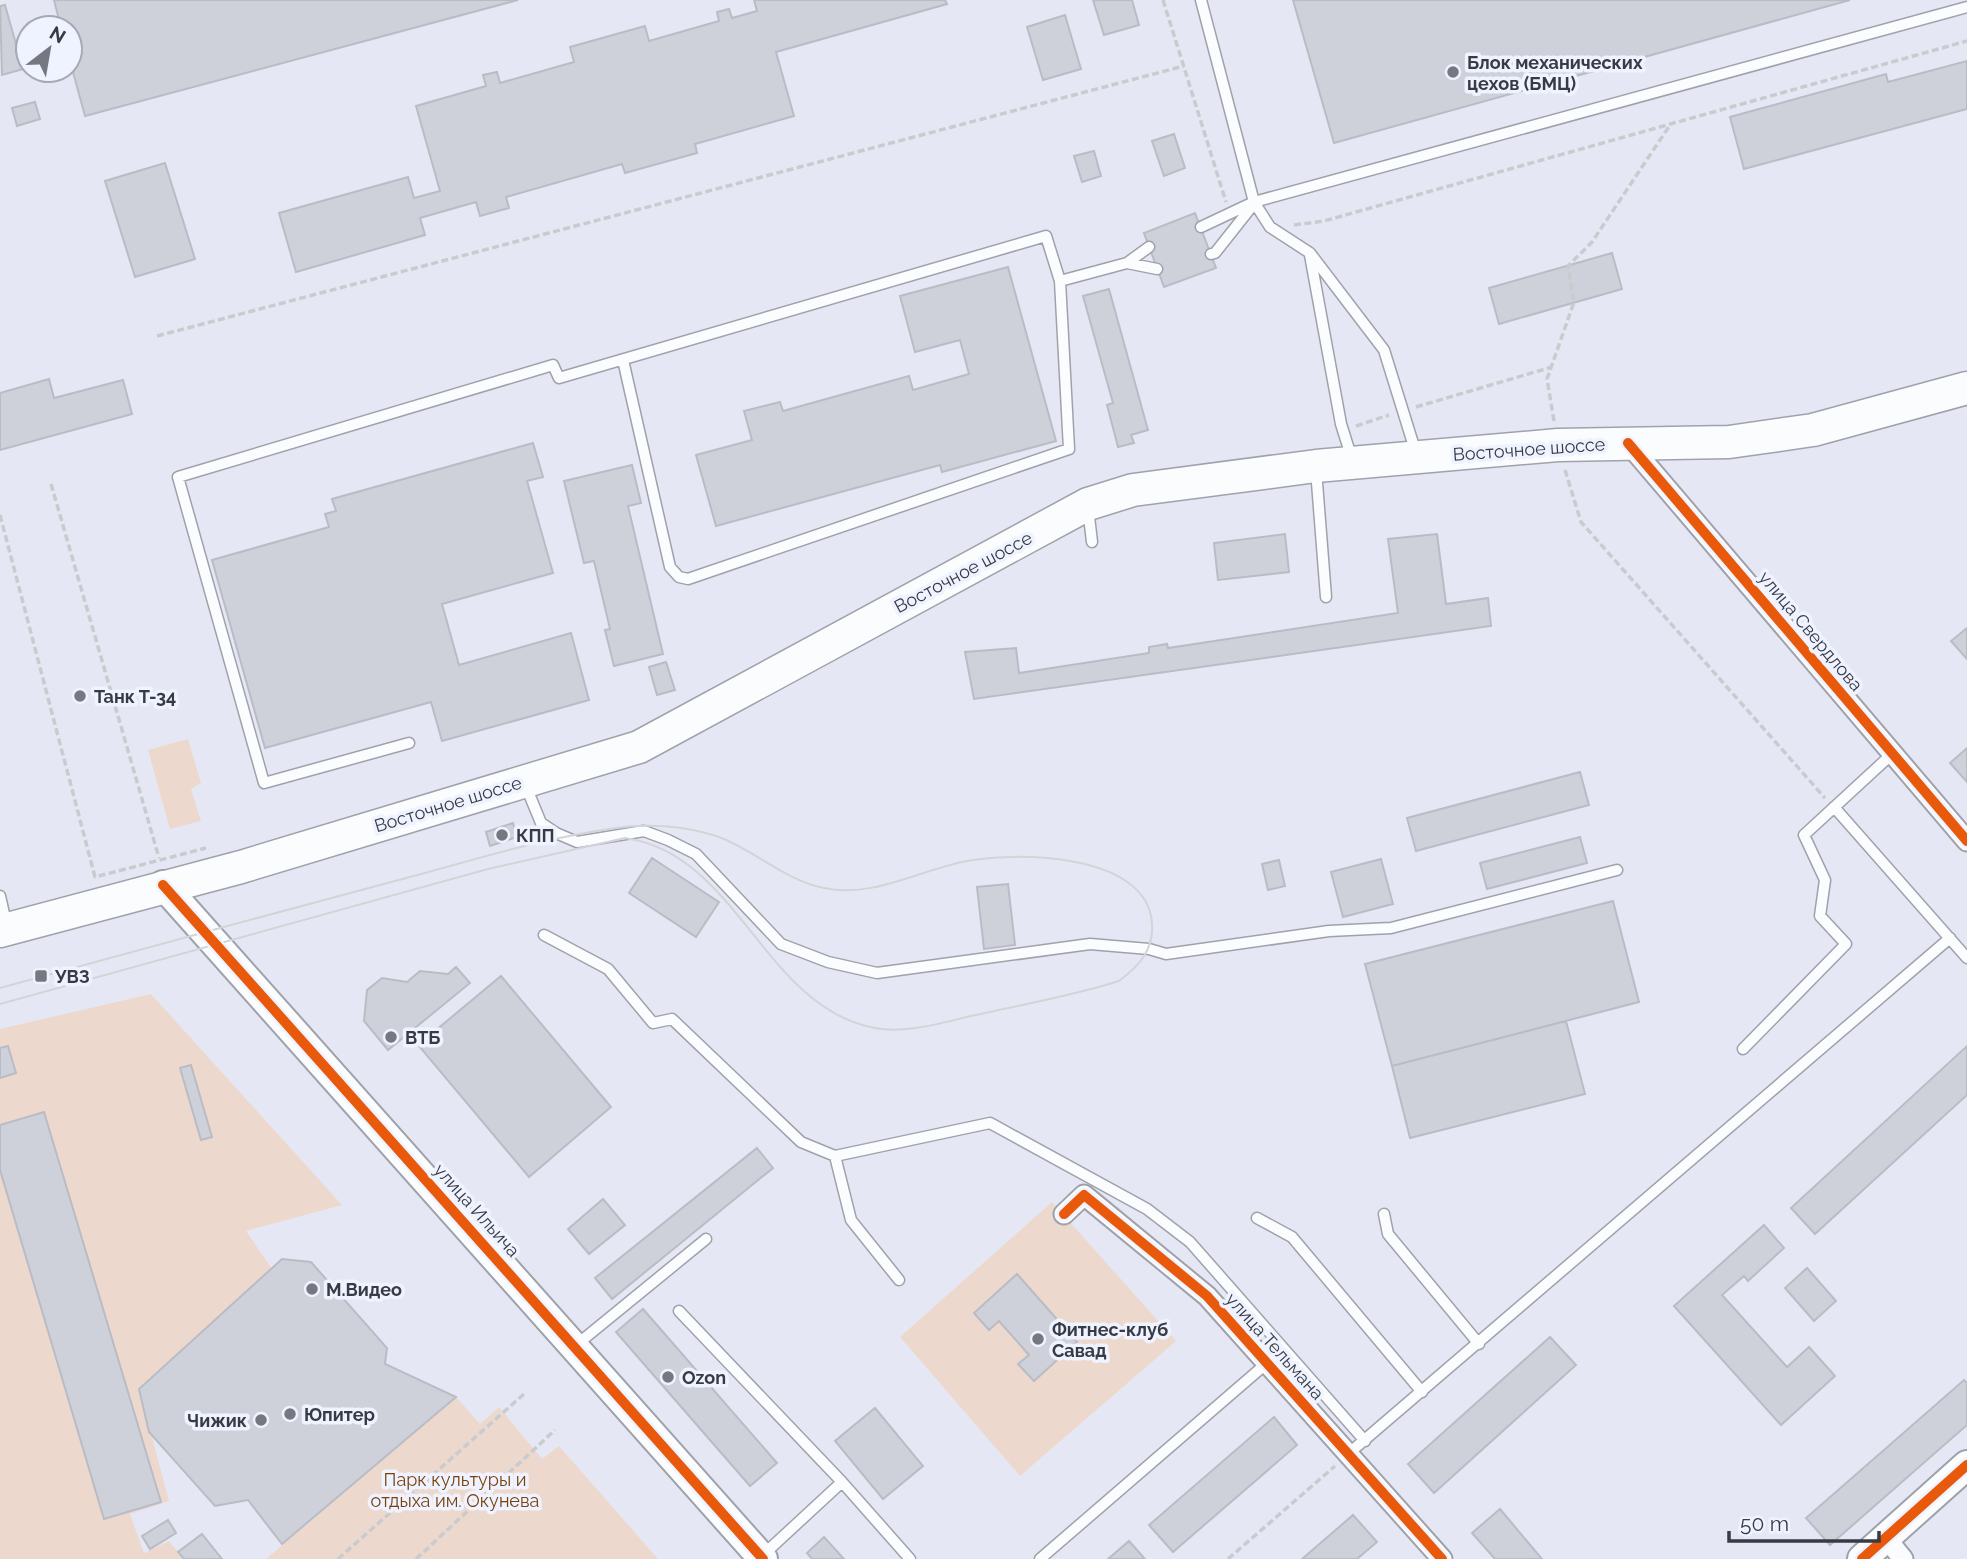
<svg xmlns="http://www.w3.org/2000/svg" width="1967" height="1559" viewBox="0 0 1967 1559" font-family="Raleway,sans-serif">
<rect width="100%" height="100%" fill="#e5e8f4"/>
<path fill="#edd8ce" d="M188,739L201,783L191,789L201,821L170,829L148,750Z
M151,994L342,1205L246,1231L272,1269L139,1389L169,1501L130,1514L144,1553L169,1541L184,1559H0V1029Z
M1052,1202L1176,1341L1020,1476L900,1337Z
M456,1397L480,1424L499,1407L542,1459L559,1446L658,1559H266Z"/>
<path fill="#ced1da" stroke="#babcc5" stroke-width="2" d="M54,0H518L85,116L70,61V28H61Z
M754,0H945L947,4L776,52L794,116L695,144L697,153L625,173L622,164L506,197L509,208L480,216L476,202L420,218L425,235L296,272L279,213L408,177L414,198L440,191L416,106L486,86L483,75L497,72L500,83L574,62L570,47L645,26L649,41L719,21L717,12L729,9L732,18L757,11Z
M1093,0H1132L1139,25L1104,35Z
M1293,0H1850L1334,143Z
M5,5L23,69L2,75L0,6Z
M1065,15L1081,69L1043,80L1027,27Z
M1967,61V109L1744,169L1730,117L1886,74L1888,82Z
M35,102L40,119L17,126L12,108Z
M1174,134L1185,168L1164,176L1152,141Z
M1094,151L1101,176L1082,182L1074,156Z
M165,163L195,259L135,277L105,181Z
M1195,213L1216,268L1164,287L1144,233Z
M1612,253L1622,289L1499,324L1489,288Z
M1008,267L1056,441L942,472L940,465L716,526L696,455L752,440L744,411L780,402L783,411L909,376L913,390L969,374L960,340L915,352L900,296Z
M1109,289L1148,430L1131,435L1134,443L1118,447L1107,405L1113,403L1083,296Z
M49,379L54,398L123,380L132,414L0,450V393Z
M533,443L543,477L527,481L553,573L442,604L459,665L571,633L589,700L442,741L431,702L265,748L212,560L329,527L325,514L336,511L332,499Z
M632,465L641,503L628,506L663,654L614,666L605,630L610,629L594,561L584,563L564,481Z
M1285,534L1289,572L1218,580L1214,543Z
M1437,534L1446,604L1488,598L1491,626L974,699L965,652L1016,648L1019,673L1149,653V647L1167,644L1168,648L1398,613L1388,539Z
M1967,628V659L1951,641Z
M666,662L675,690L657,695L649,667Z
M1967,748V782L1950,763Z
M1580,772L1589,805L1416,851L1407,818Z
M513,823L517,837L490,846L486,832Z
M1580,837L1587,863L1487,889L1480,863Z
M652,858L719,902L696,937L629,893Z
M1381,859L1393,904L1343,917L1331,872Z
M1279,860L1285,886L1268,890L1262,864Z
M1008,884L1015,945L984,949L977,887Z
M1613,901L1639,1002L1392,1066L1365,964Z
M456,967L470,983L388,1050L364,1021L367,990L382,978L407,982L420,971L448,974Z
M501,976L611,1107L529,1177L418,1045Z
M1566,1021L1585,1094L1410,1138L1392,1066Z
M8,1046L16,1073L0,1078V1048Z
M1967,1046V1095L1815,1234L1791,1208Z
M191,1065L212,1137L201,1140L180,1068Z
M44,1112L161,1502L104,1519L0,1170V1125Z
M757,1148L773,1168L612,1299L595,1278Z
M603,1199L625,1225L589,1254L568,1229Z
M1764,1225L1784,1248L1748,1281L1744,1276L1722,1295L1787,1367L1809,1347L1835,1376L1781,1425L1674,1306Z
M282,1259L311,1262L387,1348L385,1364L456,1397L282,1544L248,1500L215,1506L149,1432L139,1389Z
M1807,1268L1836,1301L1814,1321L1785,1288Z
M1017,1274L1077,1342L1034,1381L1018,1364L1029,1355L999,1321L989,1330L974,1313Z
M643,1309L777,1463L750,1486L616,1332Z
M1550,1337L1576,1365L1434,1493L1408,1464Z
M1964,1380L1967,1383V1425L1830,1545L1806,1518Z
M875,1408L923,1466L883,1499L835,1441Z
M1274,1417L1297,1445L1173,1552L1149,1525Z
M1500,1509L1542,1559H1495L1472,1533Z
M1353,1515L1377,1542L1357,1559H1302Z
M168,1520L176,1533L150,1549L142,1536Z
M202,1534L222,1559H184L178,1552Z
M824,1537L844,1559H812L807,1553Z
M1129,1541L1145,1559H1108Z"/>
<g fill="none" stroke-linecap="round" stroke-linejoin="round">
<g stroke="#9fa2ab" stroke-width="13">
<path id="lane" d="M1201,0L1254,202L1270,227L1310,253L1384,350L1416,453
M1201,227L1254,202L1967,7
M1211,254L1215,253L1253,205
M1310,255L1341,424L1352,459
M1127,263L1157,269
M1060,281L1127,263L1149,247
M1316,470L1326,597
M1088,508L1092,542
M409,743L264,783L178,477L553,365L559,378L1046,236L1060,281L1069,449L688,579L679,577L670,567L623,360
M525,784L541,823L556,833L577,842L644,831L668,840L696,854L781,944L828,962L877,973L1090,944L1149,949L1166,954L1329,931L1391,928L1617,870
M1834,807L1967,958
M0,896L7,927
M544,935L608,969L653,1023L672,1019L801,1142L835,1156L990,1123L1147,1209L1190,1242L1365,1441
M1743,1049L1846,944L1820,916L1825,880L1804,835L1892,754
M835,1156L851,1220L899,1280
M1384,1214L1388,1234L1479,1344
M1257,1218L1292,1237L1422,1392
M679,1311L842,1482L910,1559
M575,1346L706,1239
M1348,1454L1950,938
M763,1555L842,1482
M1040,1559L1267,1363"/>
</g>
<g stroke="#9fa2ab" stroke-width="23">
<path id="street" d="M1628,443L1967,841
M1064,1214L1084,1195L1207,1296L1442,1559
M1886,1538L1903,1559"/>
</g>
<g stroke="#9fa2ab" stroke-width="32">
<path id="secondary" d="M163,885L763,1559
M1862,1559L1967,1465"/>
</g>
<g stroke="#9fa2ab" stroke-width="35">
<path id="primary" d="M0,931L241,867L639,747L1088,504L1133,490L1316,466L1558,445L1729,442L1813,430L1967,388"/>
</g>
<path stroke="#c9cbce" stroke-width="3.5" stroke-dasharray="7 3.5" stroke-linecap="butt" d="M1163,0L1226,202
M1294,225L1324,221L1967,41
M157,336L1184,66
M1416,407L1552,367
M1554,421L1547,379L1574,302L1568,266L1592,242L1670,125
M1356,426L1389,415
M1565,470L1581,522L1825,798
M51,484L159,858
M0,515L95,877L206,848
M338,1559L524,1394
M416,1559L555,1430
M1228,1559L1335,1466"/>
<use href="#lane" stroke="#fbfcfd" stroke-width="10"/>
<use href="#street" stroke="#fbfcfd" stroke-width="19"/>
<use href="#secondary" stroke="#fbfcfd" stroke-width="28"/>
<use href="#primary" stroke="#fbfcfd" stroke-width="32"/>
<path stroke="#d3d4d8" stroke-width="2" d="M0,988C132,952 263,916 395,881C468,862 541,838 616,828C648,823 688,826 719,837C756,851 784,880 824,888C872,898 916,872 962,862C1013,851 1147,852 1152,923C1154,950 1139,966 1119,981C1075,995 1030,1003 985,1013C949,1020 907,1036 870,1027C763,1003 736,853 625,838L488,869L0,1004"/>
<g stroke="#eff3ff" stroke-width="15">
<path id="cycleway" d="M1628,443L1967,841
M163,885L763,1559
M1064,1214L1084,1195L1207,1296L1442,1559
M1862,1559L1967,1465"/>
</g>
<use href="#cycleway" stroke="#e8590c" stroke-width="10"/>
</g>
<g fill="#757881" stroke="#eff3ff" stroke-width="2.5">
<circle cx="1453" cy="72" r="7"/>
<circle cx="80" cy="696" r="7"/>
<circle cx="502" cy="835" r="7"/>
<rect x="34" y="969" width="14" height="14" rx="3.5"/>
<circle cx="391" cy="1037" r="7"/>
<circle cx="312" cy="1289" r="7"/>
<circle cx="1038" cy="1339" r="7"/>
<circle cx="668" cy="1377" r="7"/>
<circle cx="290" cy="1414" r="7"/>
<circle cx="261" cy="1420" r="7"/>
</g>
<g text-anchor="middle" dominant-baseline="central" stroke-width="7" stroke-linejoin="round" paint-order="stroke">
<g font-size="18" font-weight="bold" fill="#383b43" stroke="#eff3ff" text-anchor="start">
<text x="1467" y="62">Блок механических<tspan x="1467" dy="21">цехов (БМЦ)</tspan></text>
<text x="94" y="696">Танк Т-34</text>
<text x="516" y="835">КПП</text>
<text x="55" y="976">УВЗ</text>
<text x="405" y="1037">ВТБ</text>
<text x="326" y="1289">М.Видео</text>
<text x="1052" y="1329">Фитнес-клуб<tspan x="1052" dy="21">Савад</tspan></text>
<text x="682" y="1377">Ozon</text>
<text x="304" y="1414">Юпитер</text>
<text x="247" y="1420" text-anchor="end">Чижик</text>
</g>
<g font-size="18" fill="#383b43" stroke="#eff3ff">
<text transform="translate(1529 449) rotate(-4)">Восточное шоссе</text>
<text transform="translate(963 572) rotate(-28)">Восточное шоссе</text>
<text transform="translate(1811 631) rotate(50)">улица Свердлова</text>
<text transform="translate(448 804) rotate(-17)">Восточное шоссе</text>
<text transform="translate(477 1210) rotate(48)">улица Ильича</text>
<text transform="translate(1275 1346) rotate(48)">улица Тельмана</text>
</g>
<g font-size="18" fill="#7a410b" stroke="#eff3ff">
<text x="455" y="1479">Парк культуры и<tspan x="455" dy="21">отдыха им. Окунева</tspan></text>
</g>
</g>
<g transform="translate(49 49) rotate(31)"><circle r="33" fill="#eff3ff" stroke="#a6a9b4" stroke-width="2"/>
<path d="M0-5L12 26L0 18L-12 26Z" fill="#757881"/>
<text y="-10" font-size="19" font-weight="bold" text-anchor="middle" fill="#383b43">N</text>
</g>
<path d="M1729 1531v10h150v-10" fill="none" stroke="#383b43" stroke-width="3.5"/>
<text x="1740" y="1531" font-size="21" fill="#383b43" stroke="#eff3ff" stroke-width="5" paint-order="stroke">50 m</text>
</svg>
